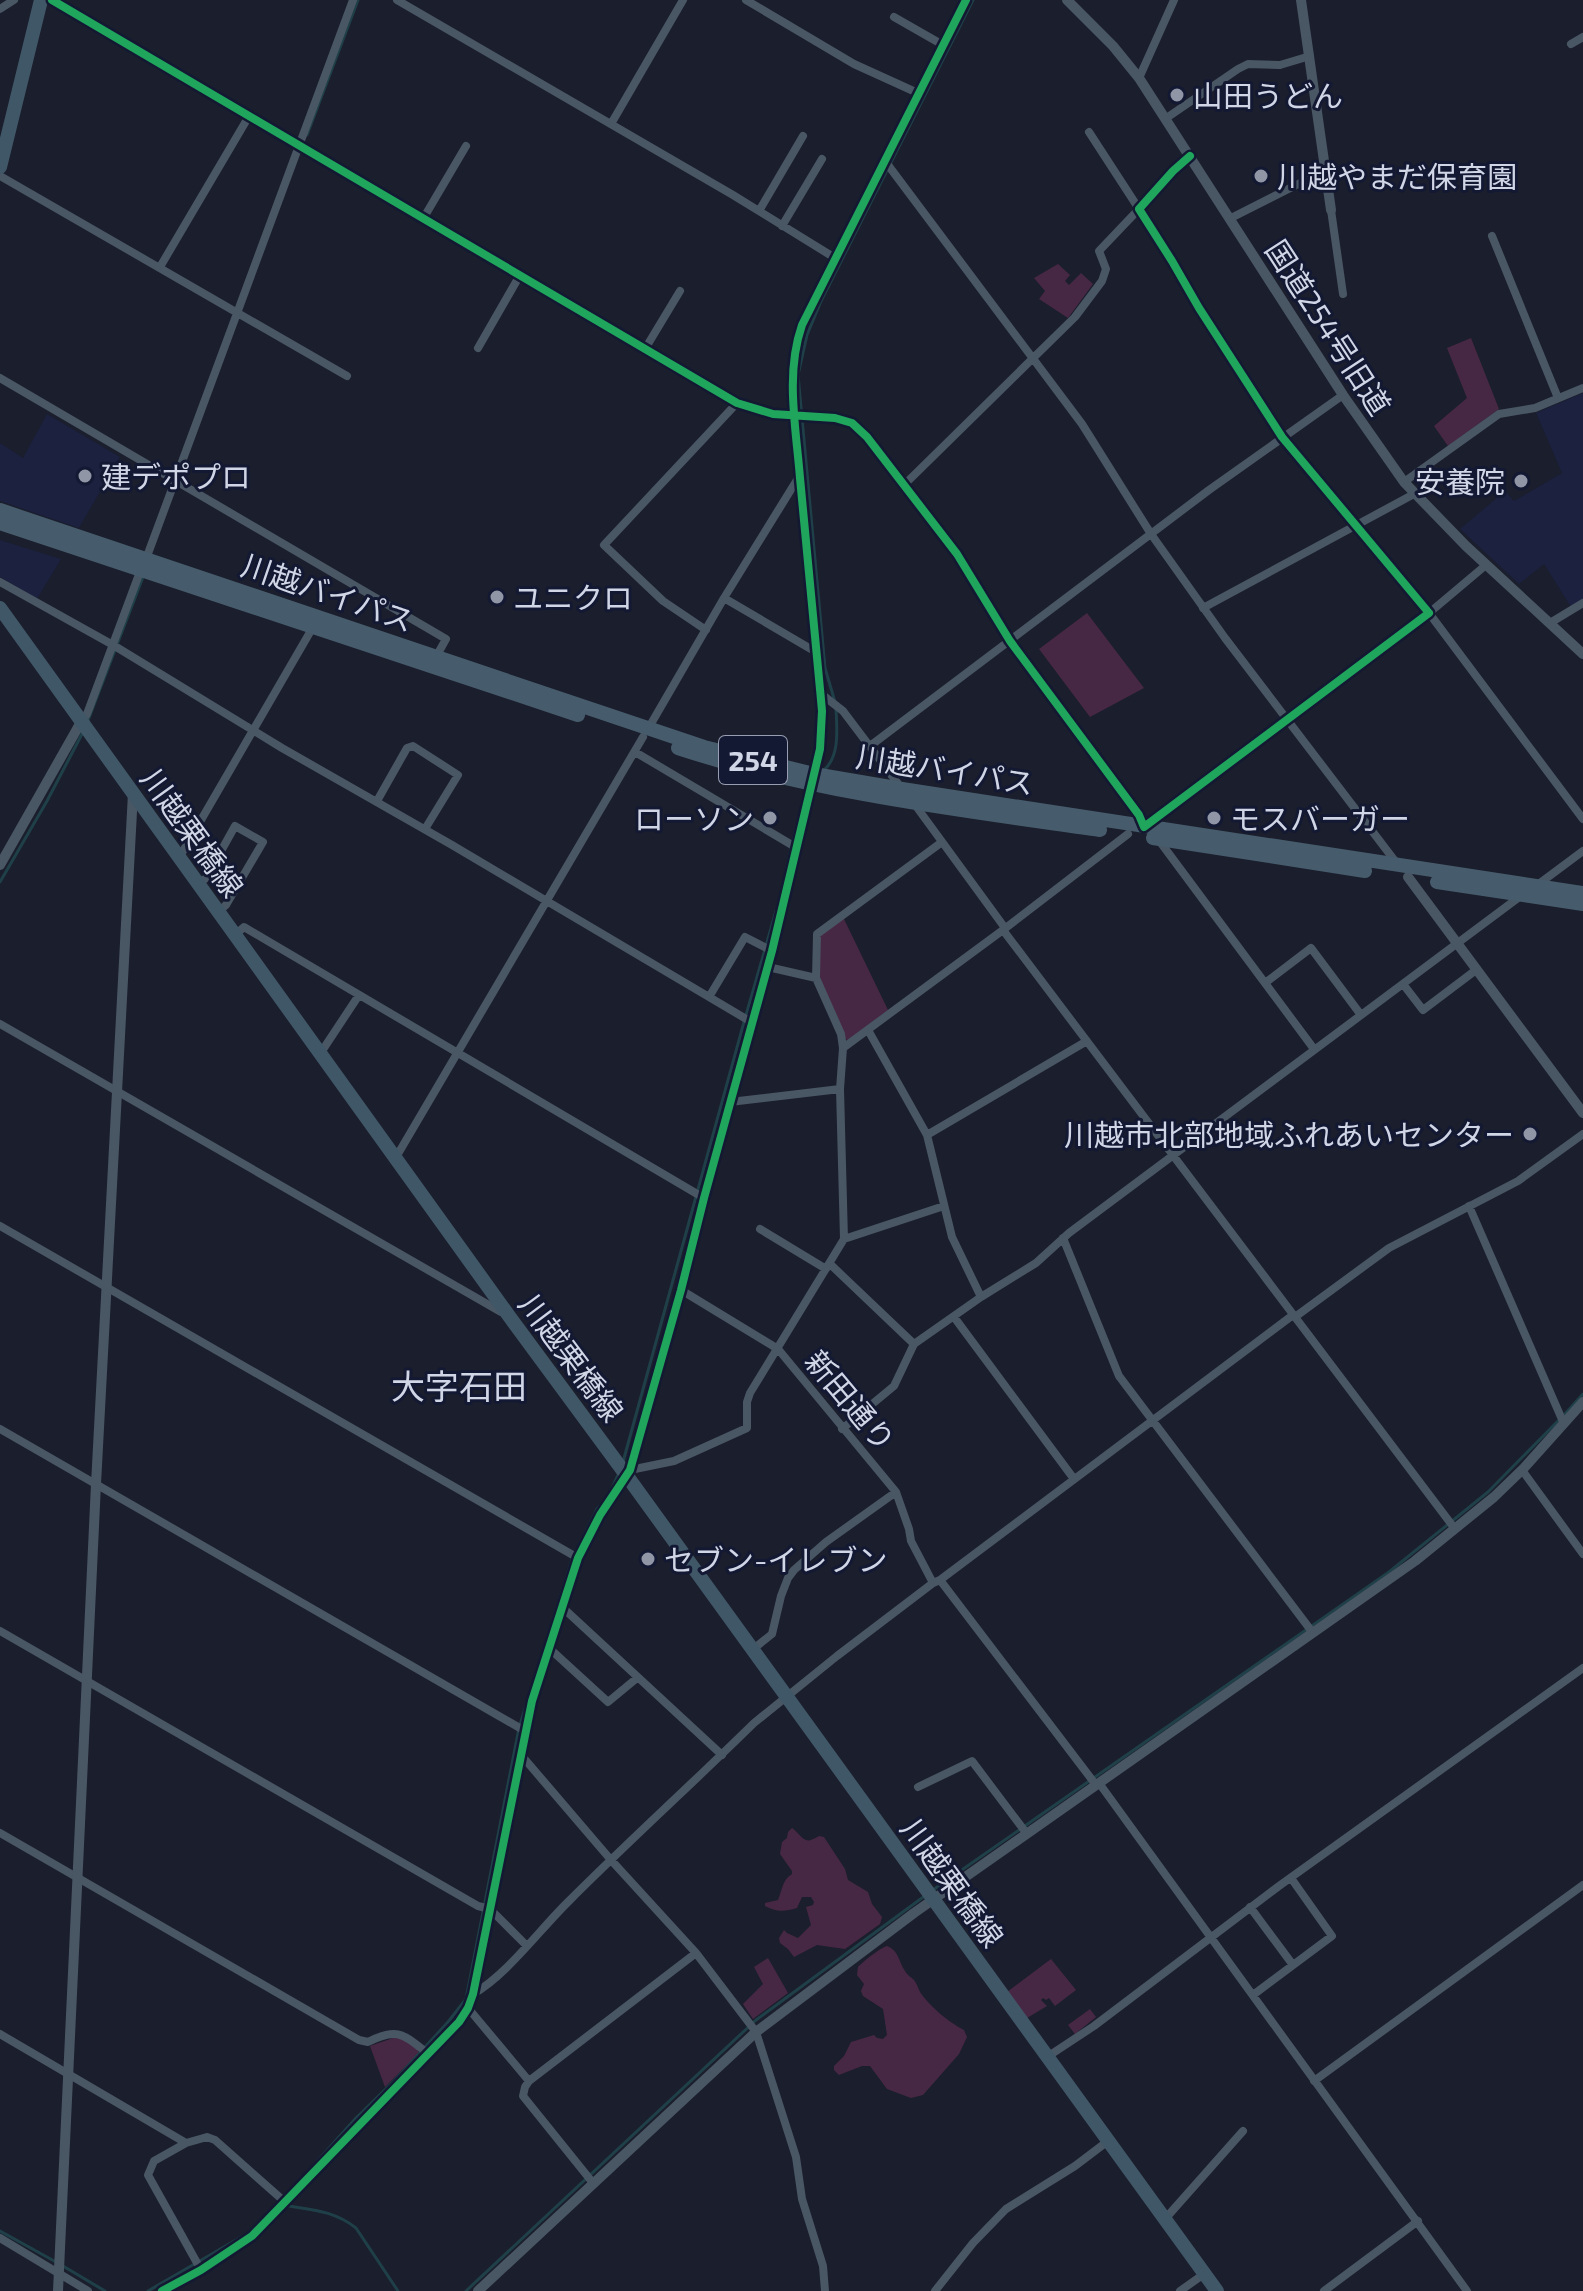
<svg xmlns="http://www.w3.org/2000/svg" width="1583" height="2291" viewBox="0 0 1583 2291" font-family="'Exo 2','Noto Sans JP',sans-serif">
<rect width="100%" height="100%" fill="#1b1e2c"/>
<path fill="#1b213e" d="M1583,393V599L1571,607L1544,564L1519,584L1460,529L1505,491L1514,501L1562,473L1536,413Z
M47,414L120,457L79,528L0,501V443L23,458Z
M0,540L61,559L37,599L0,577Z"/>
<path fill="#472844" d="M1058,264L1070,275L1065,281L1069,285L1081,273L1093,284L1068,318L1039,299L1045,291L1034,278Z
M1471,338L1499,409L1448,446L1434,426L1467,398L1447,348Z
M1087,613L1144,688L1090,717L1039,649Z
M843,917L888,1010L848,1040L845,1039L819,978V935Z
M792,1828C804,1837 803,1846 819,1836L824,1837L845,1869L848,1880L868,1892L872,1904L882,1917L880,1924L845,1949L817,1945L794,1957L788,1949L780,1943L779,1938L784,1930L787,1933L798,1938L811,1925L806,1907L813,1905L814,1902L811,1897H802L797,1908C783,1912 778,1912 765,1906V1903L778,1900C782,1891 782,1880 792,1874V1871L780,1854L782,1842L787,1838L788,1832Z
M887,1946C899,1951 898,1960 905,1971C908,1976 910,1976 914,1980C917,1984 918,1988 920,1992C929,2006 950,2023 964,2030L967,2037L959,2054L923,2095L911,2098L887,2089L870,2066H862L839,2075L834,2070V2066L844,2056L851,2042L874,2035L877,2038L883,2039L887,2035L883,2009L863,1996L861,1991L864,1984L857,1975L858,1967C864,1961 880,1948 887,1946Z
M768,1958L788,1993L753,2019L743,2004L763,1984L754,1967Z
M1051,1959L1076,1990L1055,2006L1049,1998L1046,2000L1043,1998L1041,2000L1047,2006L1027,2018L1007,1992Z
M1090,2009L1096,2017L1075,2034L1068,2025Z
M399,2036L417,2048L419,2053L385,2087L370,2046Z"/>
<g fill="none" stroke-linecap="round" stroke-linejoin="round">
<path stroke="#1f4048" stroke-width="3" d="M307,135L358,0
M835,702L825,668L798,375L807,335L821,301L973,0
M87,723L143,577
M824,770C840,756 837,729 836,709
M793,841L805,795
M786,872L791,849
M0,882L47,801L82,734
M746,1015L776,911
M1564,1415L1583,1394
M623,1462L744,1022
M933,1890L1389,1572L1488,1492L1559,1420
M283,2205C311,2210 333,2210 356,2228L398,2291
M0,2231L56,2262
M63,2266L105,2291
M148,2291L248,2233L304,2176L356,2118L395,2080L448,2022L466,1999L519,1728L572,1560L597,1509L607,1499L619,1473
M466,2291L756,2020L926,1895"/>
<path stroke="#495664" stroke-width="8" d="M52,0L737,403L773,414L835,418L852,423L867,437L957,554L1010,641L1139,815L1144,827L1429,613L1282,437L1199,308L1172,261L1139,209L1173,171L1190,156
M397,0L733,195L835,258
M746,0L854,64L920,94
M0,9L14,0
M894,17L943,45
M1571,44L1583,37
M1139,78L1174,0
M1165,119L1238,69L1248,64L1280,65L1310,56
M611,124L683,0
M885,161L1082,424L1151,534L1225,638L1398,865
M0,176L347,376
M1331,210L1343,294
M759,211L803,136
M1231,218L1326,170
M423,219L466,146
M782,226L822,159
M1492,236L1558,398
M160,267L249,116
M478,348L520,275
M645,349L680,291
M0,378L446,639L436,657
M1404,482L1499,414L1535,408L1583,388
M905,484L1075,317L1102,281L1106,269L1099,251L1139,209L1089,132
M146,559L353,0
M1486,565L1429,613L1583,819
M0,582L113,645L282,748L452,845L753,1023
M724,598L816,652
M1203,608L1414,494
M1550,623L1583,603
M706,630L663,601L604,545L737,403
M820,693L843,711L902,789
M81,722L87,714L141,569
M648,729L724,598L800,475
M870,746L1209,490L1343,395
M635,752L797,848
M377,801L407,748L413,746L458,775L425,829
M913,802L1005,928
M1158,839L1314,1049
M179,858L313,627
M198,884L206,878L235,826L263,842L226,905L218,912
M1536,886L1583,851
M1003,930L1455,1529
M235,935L244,927L704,1198
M768,967L816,978
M1265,983L1311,948L1361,1015
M1403,984L1423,1010L1476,970
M709,997L745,937L772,951
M0,1024L501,1312
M868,1030L927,1135L952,1237L981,1297
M843,1048L1003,930L1128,834
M320,1054L359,995
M730,1102L840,1089
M927,1135L1087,1041
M395,1159L643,737
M1469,1206L1564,1424
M0,1226L578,1558
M760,1229L826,1269
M1063,1238L1119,1376L1313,1633
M844,1239L944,1206
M830,1264L914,1344
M681,1290L778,1349L896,1492L909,1529L911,1541L933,1583
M954,1317L1074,1479
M1295,1317L1389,1248L1518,1181L1583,1134
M0,1429L525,1731
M842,1429L894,1386L914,1344L981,1297L1036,1263L1069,1233L1522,895
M630,1470L674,1461L747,1428V1402L750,1393L844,1239L840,1089L843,1048L841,1034L816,978L817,934L942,842
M1522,1470L1583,1554
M940,1580L1096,1785
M562,1607L722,1755
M0,1631L478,1906L490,1909L527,1946
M549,1648L608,1702L637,1678
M752,1650L772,1634L781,1596L788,1578L794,1570L826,1542L896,1492
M522,1756L611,1860L696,1953L756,2032L796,2157L802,2199L823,2266L825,2291
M1099,1783L1467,2291
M918,1787L972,1761L1027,1834
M0,1833L359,2040L368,2042C397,2027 403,2034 427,2053
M1250,1907L1293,1965
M473,1994C507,1975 541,1928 569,1901C630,1840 693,1783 754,1723L837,1656L933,1583L940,1580L1293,1315
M1253,1995L1332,1936L1291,1878
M468,2008L529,2081L696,1953
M0,2034L186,2143L207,2137L215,2140L285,2202
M1047,2057L1094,2026L1279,1886L1583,1668
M529,2081L525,2087L523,2096L593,2183
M1314,2081L1583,1885
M186,2143L154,2161L148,2175L201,2270
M1165,2219L1243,2131
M0,2238L88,2291
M162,2291L201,2270L252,2236L459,2022L468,2008L473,1994L532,1701L578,1558L600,1515L627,1476
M935,2291L973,2243L1006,2209L1075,2166L1108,2141
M1180,2291L1204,2274
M1324,2291L1418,2221"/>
<path stroke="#495664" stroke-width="10" d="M1067,0L1113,46L1139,78L1343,395L1404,482L1466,546L1583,654
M1301,0L1331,210
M0,865L81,722
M1408,877L1583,1113
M627,1476L681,1290L704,1198L772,951L820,749L822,711C815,633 807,555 800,478C796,427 785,374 802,325L966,0
M58,2291L96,1484L133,793
M478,2291L756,2032L914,1913L1415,1561L1494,1497L1524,1468L1583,1402"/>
<path stroke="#405768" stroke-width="14" d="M0,167L41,0
M0,608L509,1316L627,1476L1217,2291"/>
<path stroke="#465c6c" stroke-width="14" d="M0,510L704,747L814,774L902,789L1583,893
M0,523L578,715
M678,748C814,793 959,810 1100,830
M1153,838L1365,871
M1437,882L1583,904"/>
<g stroke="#141933" stroke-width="13">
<path id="cycleway" d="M52,0L737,403L773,414L835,418L852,423L867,437L957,554L1010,641L1139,815L1144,827L1429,613L1282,437L1199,308L1172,261L1139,209L1173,171L1190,156
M162,2291L201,2270L252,2236L459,2022L468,2008L473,1994L532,1701L578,1558L600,1515L630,1470L681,1290L704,1198L772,951L820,749L822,711C815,633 807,555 800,478C796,427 785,374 802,325L966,0"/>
</g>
<use href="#cycleway" stroke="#20a55d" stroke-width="8"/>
</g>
<g fill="#9196a6" stroke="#141933" stroke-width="3">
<circle cx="1177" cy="95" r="8"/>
<circle cx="1261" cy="176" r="8"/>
<circle cx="85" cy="476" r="8"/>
<circle cx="1521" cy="481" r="8"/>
<circle cx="497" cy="597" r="8"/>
<circle cx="770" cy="818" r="8"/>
<circle cx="1214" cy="818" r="8"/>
<circle cx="1530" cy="1134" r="8"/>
<circle cx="648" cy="1559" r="8"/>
</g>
<g text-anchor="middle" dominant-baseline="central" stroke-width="6" stroke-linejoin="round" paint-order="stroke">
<rect fill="#141933" stroke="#989db1" stroke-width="2" x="719" y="736" width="68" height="48" rx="6"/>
<g font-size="28" font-weight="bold" fill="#d1d6e7">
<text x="753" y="760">254</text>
</g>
<g font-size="30" fill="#d1d6e7" stroke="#141933" text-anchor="start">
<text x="1193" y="95">山田うどん</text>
<text x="1277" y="176">川越やまだ保育園</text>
<text x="101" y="476">建デポプロ</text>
<text x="1505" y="481" text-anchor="end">安養院</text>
<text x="513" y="597">ユニクロ</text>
<text x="754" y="818" text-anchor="end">ローソン</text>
<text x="1230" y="818">モスバーガー</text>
<text x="1514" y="1134" text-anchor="end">川越市北部地域ふれあいセンター</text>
<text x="664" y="1559">セブン-イレブン</text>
</g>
<g font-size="30" fill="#d1d6e7" stroke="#141933">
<text transform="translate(1329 327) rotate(57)">国道254号旧道</text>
<text transform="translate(328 592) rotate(19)">川越バイパス</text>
<text transform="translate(945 769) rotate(9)">川越バイパス</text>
<text transform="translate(193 832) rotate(54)">川越栗橋線</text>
<text transform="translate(572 1357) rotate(53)">川越栗橋線</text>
<text transform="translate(851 1400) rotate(50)">新田通り</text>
<text transform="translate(953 1882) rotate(54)">川越栗橋線</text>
</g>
<g font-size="34" fill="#d1d6e7" stroke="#141933">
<text x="459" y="1385">大字石田</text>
</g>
</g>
</svg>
